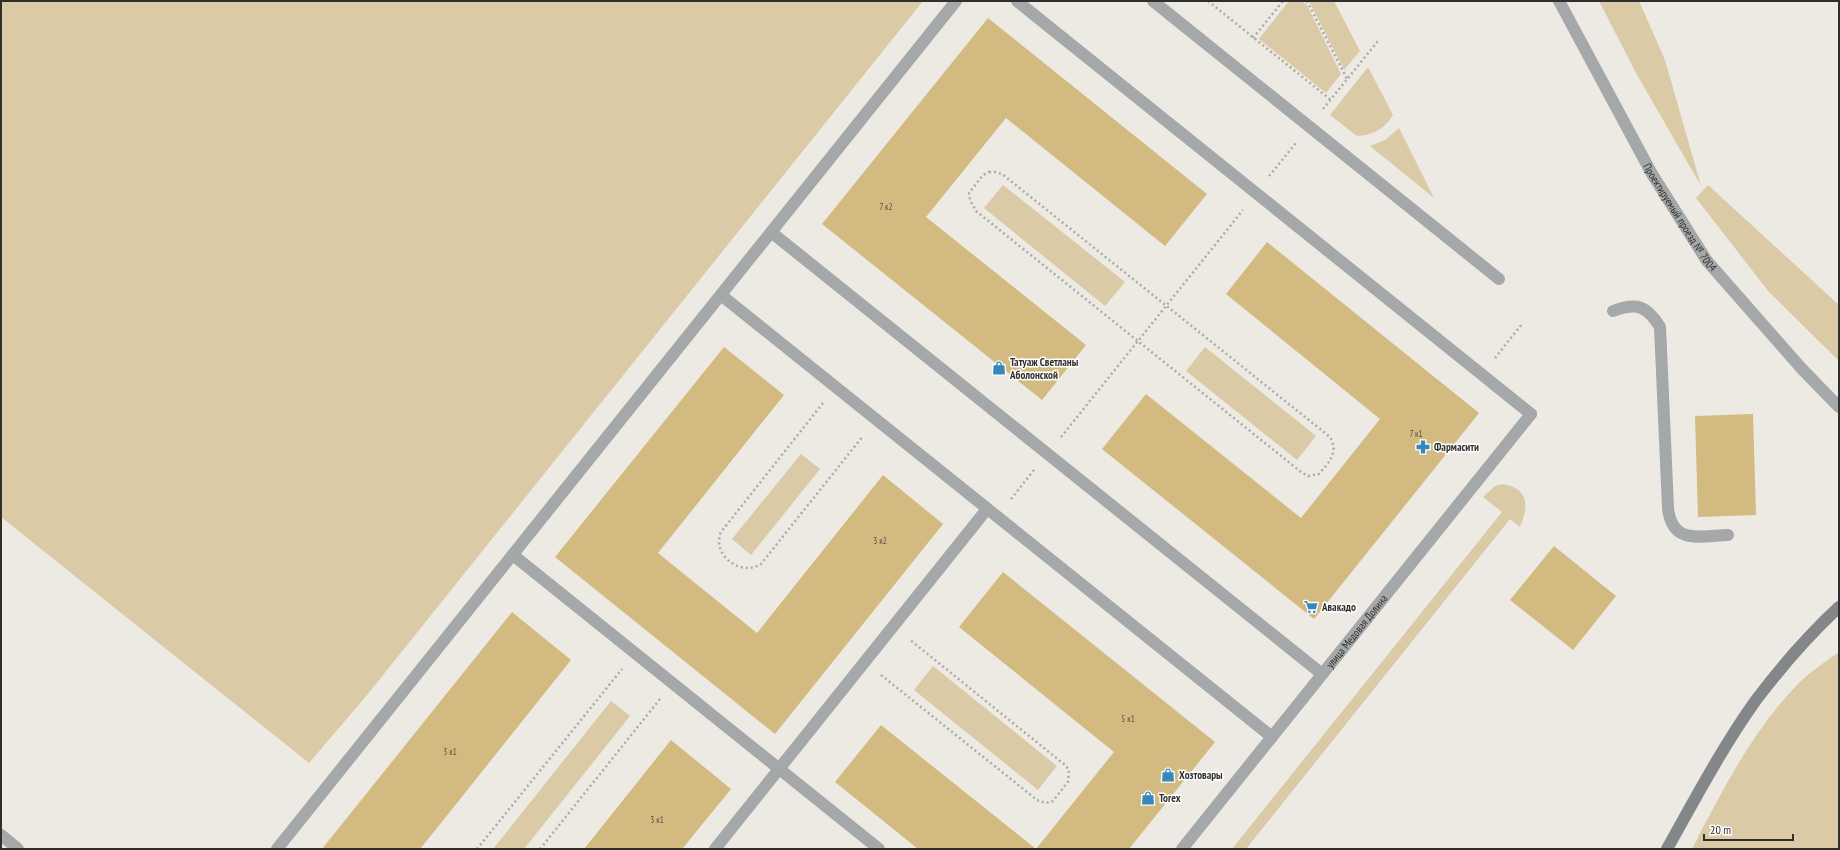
<svg xmlns="http://www.w3.org/2000/svg" width="1840" height="850" viewBox="0 0 1840 850" font-family="'PT Sans Narrow',sans-serif">
<rect width="100%" height="100%" fill="#edeae4"/>
<path fill="#dacaa5" d="M1,1H923L367,695L309,763L1,517Z
M1289,1H1302L1307,5L1341,74L1326,93L1259,39Z
M1309,1H1334L1360,51L1344,70Z
M1599,1H1639L1665,60L1701,186L1636,73Z
M1368,67L1393,115C1384,129 1374,135 1357,136L1330,115Z
M1399,128L1434,198L1370,146L1385,140Z
M1003,185L1125,282L1105,306L984,208Z
M1708,185L1839,305V361L1769,292L1696,198Z
M1205,347L1316,436L1297,460L1186,371Z
M801,454L820,469L751,555L732,539Z
M1502,484C1529,488 1529,506 1520,527L1510,519L1246,849H1232L1502,512L1483,497L1495,486Z
M1839,652V849H1692C1722,791 1752,731 1798,684C1810,672 1825,662 1839,652Z
M933,666L1057,766L1038,790L914,690Z
M611,701L630,716L524,849H493Z"/>
<path fill="#d2ba81" d="M988,18L1207,194L1165,246L1006,118L926,217L1086,345L1042,400L822,224Z
M1267,242L1479,413L1314,619L1102,449L1146,394L1301,518L1380,419L1226,294Z
M724,347L784,395L658,553L757,633L883,475L943,524L775,734L555,557Z
M1753,414L1756,515L1698,517L1695,416Z
M1554,546L1616,596L1573,650L1510,600Z
M1003,572L1215,742L1129,849H918L835,782L881,725L1036,849L1114,752L959,627Z
M512,612L571,660L441,823L420,849H322Z
M671,740L731,789L687,843L682,849H584Z"/>
<g fill="none" stroke-linecap="round" stroke-linejoin="round">
<path stroke="#acaaa5" stroke-width="2.5" stroke-dasharray="2 3" stroke-linecap="butt" d="M1208,1L1331,100
M1307,1L1347,79
M1253,38L1283,1
M1323,109L1378,41
M989,172H995L1002,174L1330,437C1339,453 1329,462 1319,474L1308,476L1301,472L976,211L970,200L969,193L983,175Z
M1269,176L1296,143
M1495,358L1522,324
M823,403L721,532C711,555 741,577 761,564L863,436
M1061,437L1243,210
M1011,499L1034,470
M881,675L1037,800L1046,803L1053,801L1068,782L1069,770L1065,765L909,639
M477,849L622,669
M540,849L660,699"/>
<g stroke="#a5a8a9" stroke-width="12">
<path d="M1017,1L1531,414"/>
<path d="M1153,1L1499,279"/>
<path id="s1" d="M1559,1L1652,174L1707,261L1802,369L1839,407"/>
<path d="M771,232L1322,674"/>
<path d="M721,295L1272,737"/>
<path d="M1613,311C1637,302 1647,306 1660,327L1668,508C1672,545 1700,536 1728,535"/>
<path d="M513,555L879,849"/>
<path d="M277,849L956,1"/>
<path d="M715,849L987,509"/>
</g>
<g stroke="#a5a8a9" stroke-width="12">
<path d="M1,835L18,849"/>
<path id="s2" d="M1182,849L1531,414"/>
</g>
<path stroke="#84878a" stroke-width="12" d="M1667,849C1695,799 1723,746 1756,700C1781,667 1809,635 1839,607"/>
</g>
<defs>
<g id="shop-bare" transform="scale(1.08)"><path d="M-5-2.5h2.3a2.7 3.5 0 0 1 5.4 0H5L5.5 6h-11ZM-1.5-2.5h3a1.5 2.3 0 0 0-3 0Z" fill="#3688b9" stroke="#fff" stroke-width="2.5" paint-order="stroke"/></g>
<g id="pharmacy-bare" transform="scale(1.08)"><path d="M-2-6h4v4h4v4h-4v4h-4v-4h-4v-4h4Z" fill="#3688b9" stroke="#fff" stroke-width="2.5" paint-order="stroke"/></g>
<g id="supermarket-bare" transform="scale(1.08)"><path d="M-6-5.5h2.5l.6 2H6L4.5 2H-2.5L-4.4-4H-6ZM-1.5 3.2a1.3 1.3 0 1 0 .1 0ZM3 3.2a1.3 1.3 0 1 0 .1 0Z" fill="#3688b9" stroke="#fff" stroke-width="2.5" paint-order="stroke"/></g>
</defs>
<g fill-rule="evenodd">
<use href="#shop-bare" x="999" y="368"/>
<use href="#pharmacy-bare" x="1423" y="447"/>
<use href="#supermarket-bare" x="1311" y="607"/>
<use href="#shop-bare" x="1168" y="775"/>
<use href="#shop-bare" x="1148" y="798"/>
</g>
<g text-anchor="middle" dominant-baseline="central" stroke-width="3" stroke-linejoin="round" paint-order="stroke">
<g font-size="9" fill="#585242">
<text x="886" y="206">7 к2</text>
<text x="1416" y="433">7 к1</text>
<text x="880" y="540">3 к2</text>
<text x="1128" y="718">5 к1</text>
<text x="450" y="751">3 к1</text>
<text x="657" y="819">3 к1</text>
</g>
<g font-size="11" fill="#302f2d" stroke="#fff">
<text stroke="none"><textPath href="#s1" startOffset="248">Проектируемый проезд № 7004</textPath></text>
<text stroke="none"><textPath href="#s2" startOffset="279">улица Медовая Долина</textPath></text>
</g>
<g font-size="11" font-weight="bold" fill="#302f2d" stroke="#fff" text-anchor="start">
<text x="1010" y="362">Татуаж Светланы<tspan x="1010" dy="13">Аболонской</tspan></text>
<text x="1434" y="447">Фармасити</text>
<text x="1322" y="607">Авакадо</text>
<text x="1179" y="775">Хозтовары</text>
<text x="1159" y="798">Torex</text>
</g>
</g>
<rect width="1840" height="850" fill="none" stroke="#302f2d" stroke-width="4"/>
<path d="M1704 834v6h89v-6" fill="none" stroke="#302f2d" stroke-width="2"/>
<text x="1710" y="834" font-size="12" fill="#302f2d" stroke="#ffffff" stroke-width="3" paint-order="stroke">20 m</text>
</svg>
